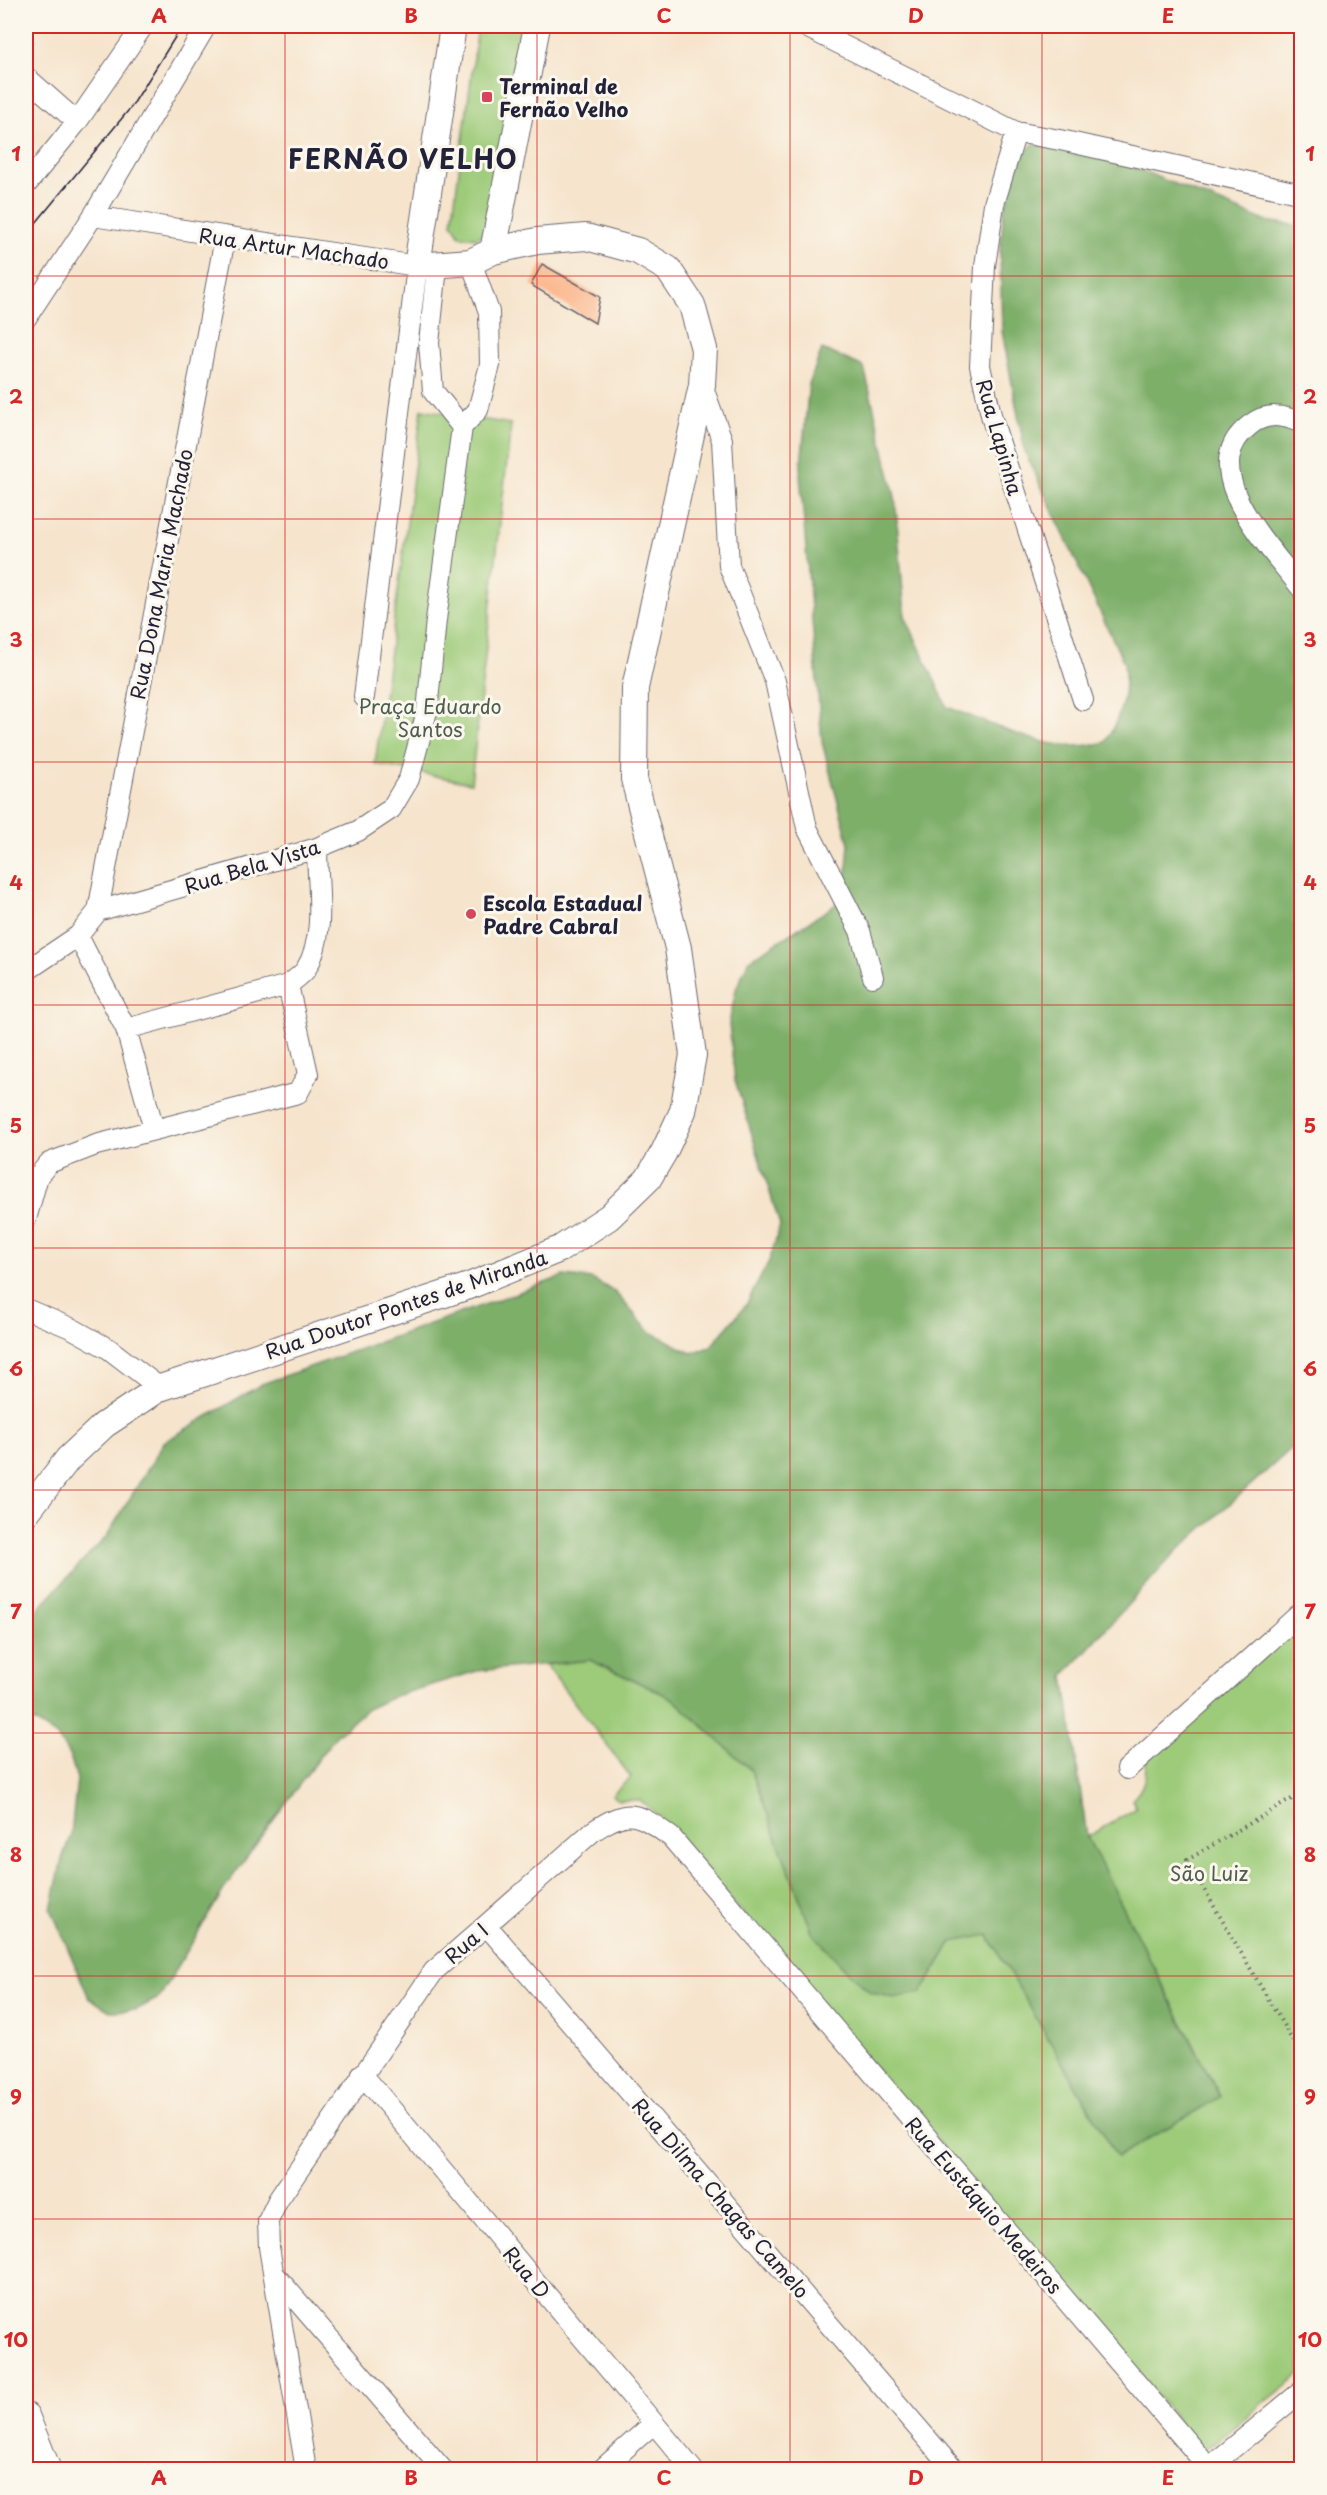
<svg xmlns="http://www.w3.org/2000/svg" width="1327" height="2495" viewBox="0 0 1327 2495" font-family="'Playpen Sans',sans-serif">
<rect width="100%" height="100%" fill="#fbf7ec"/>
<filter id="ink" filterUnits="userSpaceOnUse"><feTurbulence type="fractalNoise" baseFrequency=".0167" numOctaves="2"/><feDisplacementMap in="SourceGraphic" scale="12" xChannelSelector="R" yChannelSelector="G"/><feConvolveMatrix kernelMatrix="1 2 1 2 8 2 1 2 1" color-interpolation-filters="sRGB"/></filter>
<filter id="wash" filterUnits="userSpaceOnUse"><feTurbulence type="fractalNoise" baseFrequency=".008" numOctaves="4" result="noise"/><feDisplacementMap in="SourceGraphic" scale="24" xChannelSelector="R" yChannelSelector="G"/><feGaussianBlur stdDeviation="1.35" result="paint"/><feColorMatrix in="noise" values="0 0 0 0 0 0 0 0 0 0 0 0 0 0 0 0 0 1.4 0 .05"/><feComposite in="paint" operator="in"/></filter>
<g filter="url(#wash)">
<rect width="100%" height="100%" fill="#f6e4cc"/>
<path fill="#9dcb79" stroke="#60765a" stroke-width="1.5" d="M478,26H528L489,230L477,238L460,236L452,223Z
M422,409L511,424L471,783L375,764Z
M1301,1621V2373L1215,2442L1207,2447H1200L660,1817L640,1800H619L612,1795L631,1777L546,1665L590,1660L672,1698L751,1770L813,1934L850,1974L870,1992L921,1993L952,1941L988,1935L1118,2156L1220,2096L1087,1837L1137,1808L1132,1800C1144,1788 1146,1778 1146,1761Z"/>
<path fill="#7eaf69" stroke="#506852" stroke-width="1.5" d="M1033,144L1106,156L1265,221L1301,226V1440L1175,1553L1064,1675L1087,1837L1220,2097L1117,2157L988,1935L952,1942L921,1993L894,1998L870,1992L850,1974L813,1934L751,1770L672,1698L590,1660L477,1671L395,1696L367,1709L336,1736L320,1756L226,1886L159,1998L136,2010L110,2011L89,1998L51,1909L62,1859L71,1834L77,1779L70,1756L56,1735L35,1722L26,1723V1621L107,1536L164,1442L262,1384L564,1276L592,1279L615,1292L649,1331L691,1353L710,1347L746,1305L770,1259L780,1225L735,1080L729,1024L736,989L749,960L834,906L845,892L849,844L822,742L800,475L809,384L822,349L864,367L895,497L905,616L947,707C997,725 1052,757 1106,742C1121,714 1128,695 1124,663L1025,452L1002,331L1000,251L1004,210L1021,158Z"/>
<g id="blocks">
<path fill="#fbb083" d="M542,264L600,297L595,323L531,285Z"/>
</g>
</g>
<g filter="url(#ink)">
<use href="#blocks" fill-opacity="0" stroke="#6c666e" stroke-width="1.5"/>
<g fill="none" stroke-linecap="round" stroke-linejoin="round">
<g stroke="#6c666e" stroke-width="22">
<path id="minor" d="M804,26L1016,132L1065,141L1302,194
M26,77L77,122
M1016,132L994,204L985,266L980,366L992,419L1083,700
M26,185L77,122L143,26
M93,216L417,266L364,697
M437,267L429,343L433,391L462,427
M26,318L93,216L206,26
M702,385L722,440L729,566L775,681L807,828L860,931L873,977
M1302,423C1283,415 1267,412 1250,425C1191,470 1272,549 1302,589
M98,911L225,238
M78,936L126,1029L154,1129
M26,971L78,936L98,911L317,848L358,831L391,809L409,779L427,711L436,620L462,427L478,410L490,365L489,312L471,262
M126,1029L288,985C294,980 302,975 306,969C327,936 317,885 317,848
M26,1219L38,1176L49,1163L96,1145L298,1093L308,1074L288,985
M26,1309L73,1329L109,1349L160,1388
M1127,1769L1302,1612
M487,1926L954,2470
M362,2074L693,2470
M274,2274L443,2470
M306,2470L269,2247L268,2221L278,2200L434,1971L592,1832C629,1807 637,1812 671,1837L1209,2468
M601,2470L653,2424
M1206,2470L1302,2391"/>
</g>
<g stroke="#6c666e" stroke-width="28">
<path id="tertiary" d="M493,251L537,26
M26,1513L68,1459L104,1425L160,1388L469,1286L560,1249L609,1217L648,1179L664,1152L683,1111L693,1055L678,948L634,779L635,688L702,385L704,349L692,305L668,269L638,251L586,237L537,241L493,251L471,262L417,266L453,26
M26,2416L48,2470"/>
</g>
<path stroke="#6c666e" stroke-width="4" stroke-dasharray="1.5 4.5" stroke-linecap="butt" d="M1302,1793L1187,1860L1302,2057"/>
<use href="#minor" stroke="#fff" stroke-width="20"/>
<use href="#tertiary" stroke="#fff" stroke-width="26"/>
<path stroke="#22223b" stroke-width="1.5" d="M26,235L132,106L182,26"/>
</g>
</g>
<path fill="none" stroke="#d62828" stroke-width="1.5" stroke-opacity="0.55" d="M285,26V2470M537,26V2470M790,26V2470M1042,26V2470M26,276H1302M26,519H1302M26,762H1302M26,1005H1302M26,1248H1302M26,1490H1302M26,1733H1302M26,1976H1302M26,2219H1302"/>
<g fill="#d1495b" stroke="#fbf7ec" stroke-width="2">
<rect x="481" y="91" width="12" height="12" rx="3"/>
<circle cx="471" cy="914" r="6"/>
</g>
<g text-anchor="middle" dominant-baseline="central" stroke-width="6" stroke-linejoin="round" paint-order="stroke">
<g font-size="20" font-weight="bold" fill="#22223b" stroke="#fbf7ec" text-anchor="start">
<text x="499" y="86">Terminal de<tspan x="499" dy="23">Fernão Velho</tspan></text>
<text x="483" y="903">Escola Estadual<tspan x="483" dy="23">Padre Cabral</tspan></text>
</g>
<g font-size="20" fill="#22223b" stroke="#fbf7ec">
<text transform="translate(294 248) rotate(8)">Rua Artur Machado</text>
<text transform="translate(1000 437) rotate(74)">Rua Lapinha</text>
<text transform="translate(161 574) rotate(-79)">Rua Dona Maria Machado</text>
<text transform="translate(252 866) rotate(-17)">Rua Bela Vista</text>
<text transform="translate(406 1304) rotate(-19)">Rua Doutor Pontes de Miranda</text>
<text transform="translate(466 1943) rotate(-41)">Rua I</text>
<text transform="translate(721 2198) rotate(49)">Rua Dilma Chagas Camelo</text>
<text transform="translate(984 2205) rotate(49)">Rua Eustáquio Medeiros</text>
<text transform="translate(527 2272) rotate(50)">Rua D</text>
</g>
<g font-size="20" fill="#4d5d51" stroke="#fbf7ec">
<text x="430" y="706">Praça Eduardo<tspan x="430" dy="23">Santos</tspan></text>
<text x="1209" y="1873">São Luiz</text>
</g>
<g font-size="26" font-weight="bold" letter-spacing="1.5" fill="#22223b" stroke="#fbf7ec">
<text x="403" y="158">FERNÃO VELHO</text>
</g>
</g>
<rect width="1327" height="2495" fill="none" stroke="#fbf7ec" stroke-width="66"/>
<rect x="33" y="33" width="1261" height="2429" fill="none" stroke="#d62828" stroke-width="2"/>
<g font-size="20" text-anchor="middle" font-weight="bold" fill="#d62828">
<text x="159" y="23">A</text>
<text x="411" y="23">B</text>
<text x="664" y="23">C</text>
<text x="916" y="23">D</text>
<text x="1168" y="23">E</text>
<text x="16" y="161">1</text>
<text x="1310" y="161">1</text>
<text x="16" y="404">2</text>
<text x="1310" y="404">2</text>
<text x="16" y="647">3</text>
<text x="1310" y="647">3</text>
<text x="16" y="890">4</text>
<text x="1310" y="890">4</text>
<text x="16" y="1133">5</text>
<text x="1310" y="1133">5</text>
<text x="16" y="1376">6</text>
<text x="1310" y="1376">6</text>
<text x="16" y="1619">7</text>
<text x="1310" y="1619">7</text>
<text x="16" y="1862">8</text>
<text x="1310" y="1862">8</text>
<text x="16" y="2104">9</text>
<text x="1310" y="2104">9</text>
<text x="16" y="2347">10</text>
<text x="1310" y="2347">10</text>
<text x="159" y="2485">A</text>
<text x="411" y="2485">B</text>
<text x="664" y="2485">C</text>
<text x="916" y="2485">D</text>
<text x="1168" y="2485">E</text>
</g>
</svg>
